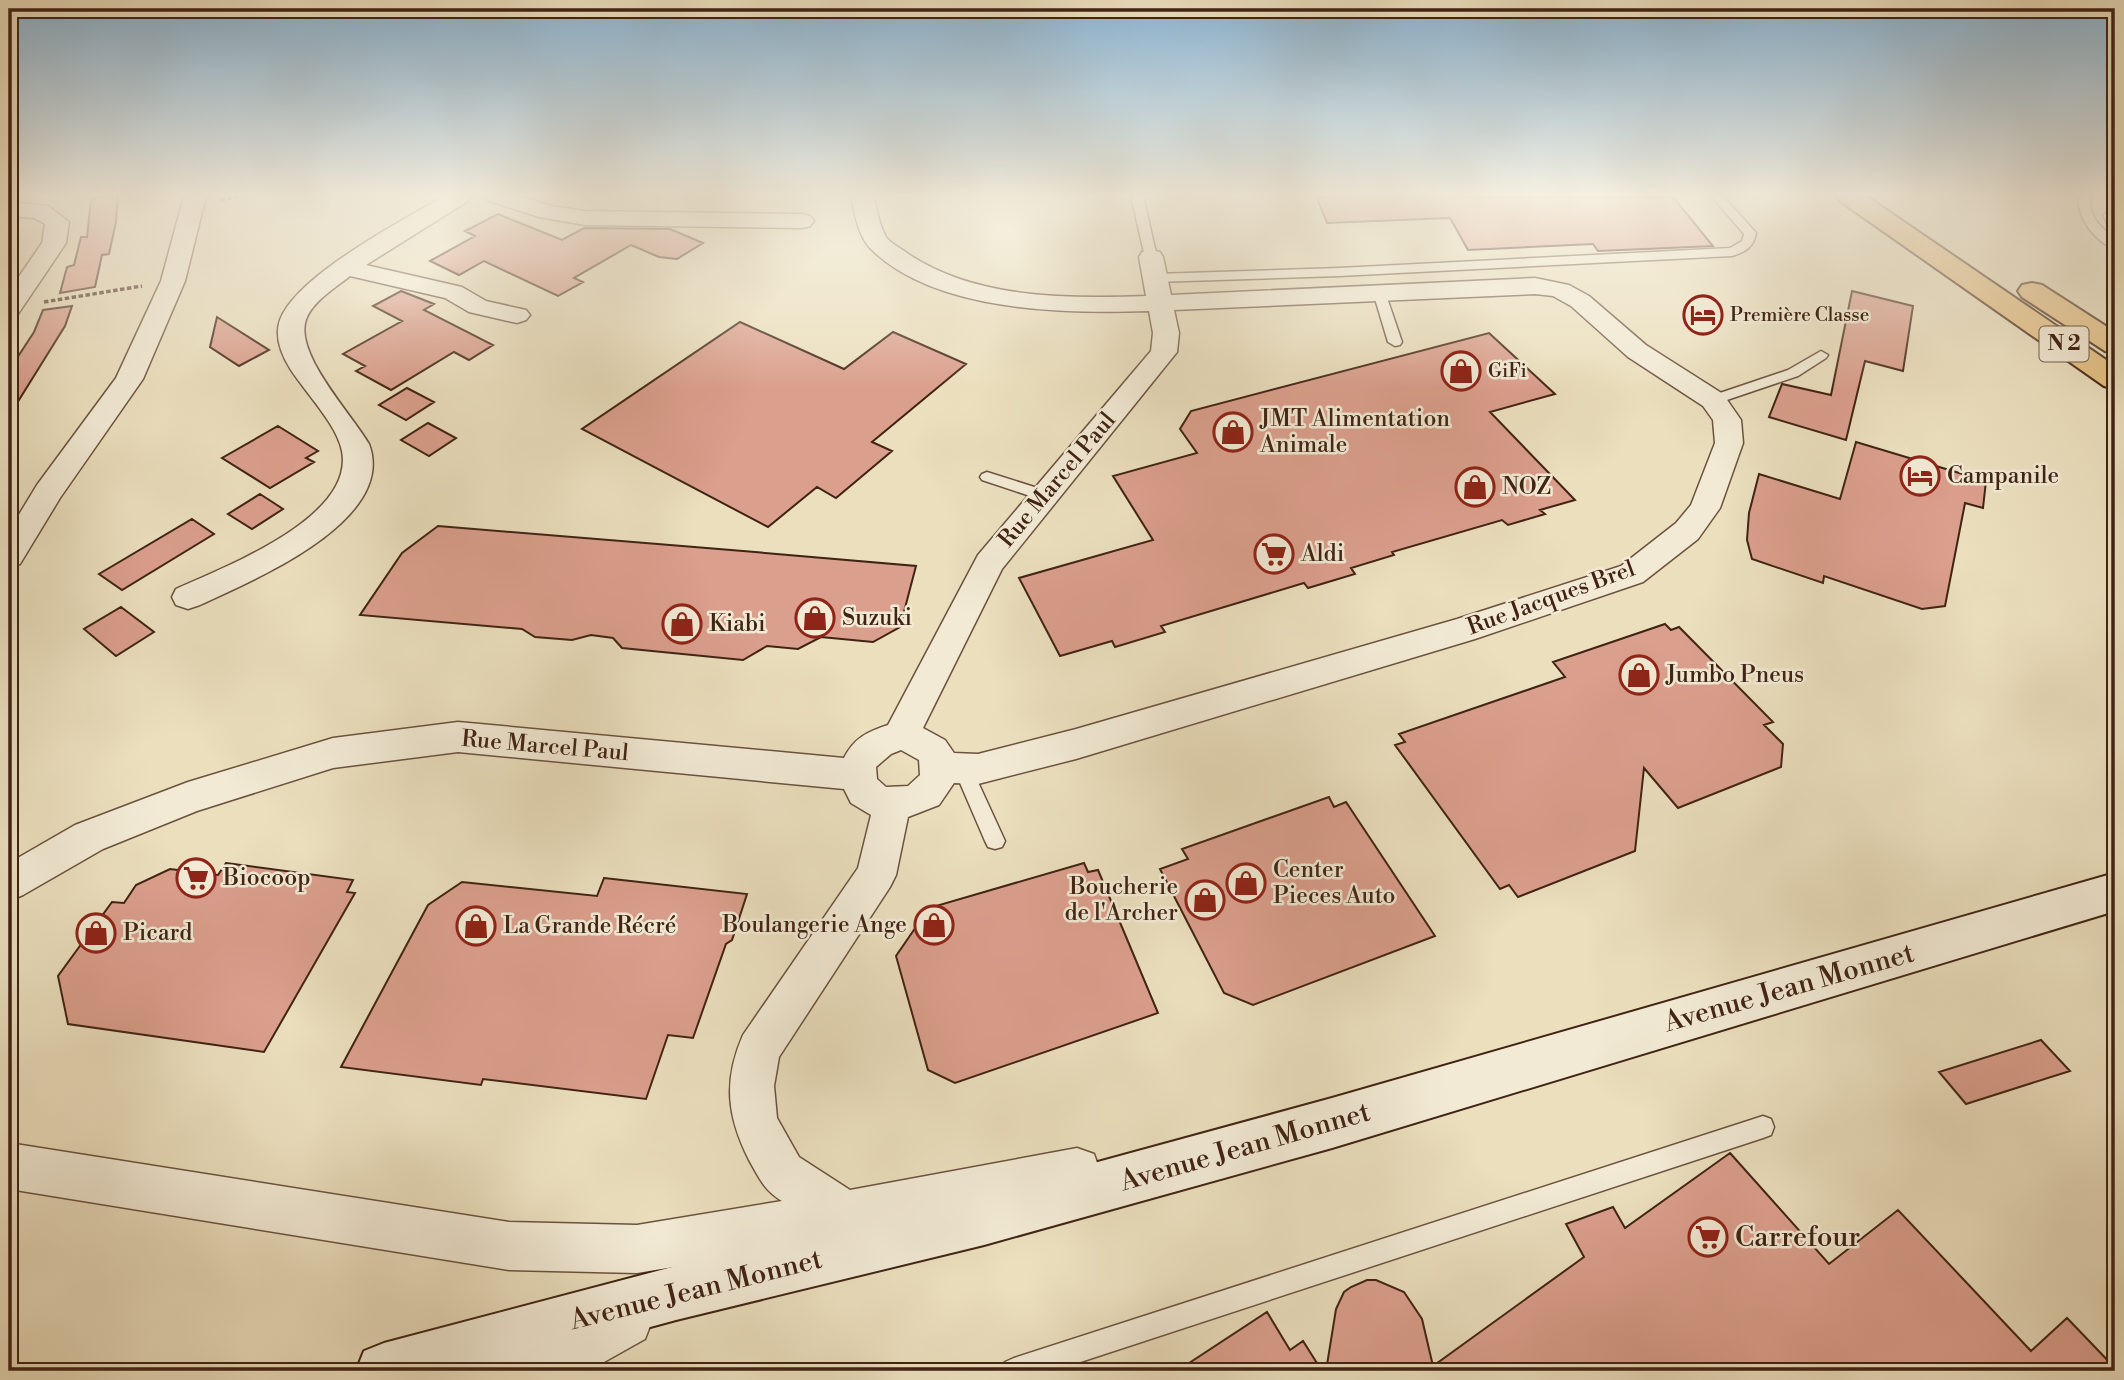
<svg xmlns="http://www.w3.org/2000/svg" width="2124" height="1380" viewBox="0 0 2124 1380" font-family="'Libre Bodoni',serif">
<rect width="100%" height="100%" fill="#ebdfbe"/>
<filter id="stains"><feTurbulence type="fractalNoise" baseFrequency=".00286" numOctaves="4"/><feColorMatrix values="0 0 0 0 .2 0 0 0 0 .09 0 0 0 0 .02 0 0 0 .5 -.17"/></filter>
<radialGradient id="worn" r=".72"><stop offset=".6" stop-color="#630" stop-opacity="0"/><stop offset="1" stop-color="#630" stop-opacity=".3"/></radialGradient>
<path fill="#db9f8d" stroke="#402313" stroke-width="2" d="M107,196H118L116,222L109,254L102,255L95,287L60,293L67,267L74,265L81,237H87L91,199Z
M1316,196L1673,197L1713,246L1598,251L1593,244L1468,250L1450,218L1327,223Z
M498,214L562,240L584,228L670,229L703,243L677,259L659,257L631,245L574,278L583,282L558,296L484,261L459,275L430,261L475,236L465,231Z
M401,291L434,304L424,310L493,345L469,360L454,352L391,390L356,371L365,366L343,354L402,321L373,306Z
M1852,291L1913,306L1903,371L1865,361L1846,440L1769,417L1782,384L1831,395Z
M72,306L65,326L9,416V362L15,361L34,332L43,310Z
M217,317L269,350L239,366L210,347Z
M740,322L844,369L893,332L966,364L872,442L892,451L836,498L817,487L768,527L582,429Z
M1489,333L1555,394L1490,412L1575,500L1540,510L1545,514L1508,525L1502,520L1392,552L1394,555L1351,568L1355,574L1308,588L1304,583L1161,626L1165,632L1115,647L1112,641L1060,656L1019,578L1153,540L1113,476L1197,453L1180,429L1191,411Z
M407,388L434,402L406,420L379,405Z
M428,423L456,438L429,456L401,440Z
M278,426L318,451L306,458L314,462L270,488L222,458Z
M1856,442L1986,481L1983,508L1965,503L1945,606L1922,609L1824,576L1823,583L1752,559L1747,540L1749,513L1759,474L1840,499Z
M260,494L283,509L252,529L228,514Z
M192,519L214,534L122,590L99,574Z
M438,526L731,550L916,566L900,627L873,642L821,637L798,649L767,646L743,660L622,648L613,638L591,635L572,640L535,637L522,629L360,615L402,553Z
M121,607L154,632L116,656L84,629Z
M1665,624L1671,630L1679,627L1773,722L1764,725L1783,744L1781,767L1678,808L1644,768L1635,851L1518,897L1509,885L1500,889L1395,745L1405,742L1399,734L1565,677L1553,662Z
M1329,797L1334,807L1346,802L1435,936L1253,1005L1224,993L1160,869L1188,859L1182,849Z
M226,863L353,880L347,892L355,893L264,1052L68,1024L58,976L112,902L124,903L136,885L170,869L218,875Z
M1084,863L1088,872L1098,870L1158,1013L955,1083L928,1070L896,956L929,908Z
M604,878L747,894L732,940L726,944L693,1038L668,1035L646,1099L483,1079L481,1085L341,1067L428,905L462,882L597,896Z
M2041,1040L2070,1071L1966,1104L1939,1072Z
M1730,1153L1829,1264L1898,1210L2031,1351L2067,1318L2115,1368V1371H1326L1336,1309L1344,1292L1351,1287L1367,1280H1376L1404,1292L1422,1319L1433,1366L1584,1257L1566,1224L1613,1207L1625,1228Z
M1267,1312L1290,1350L1303,1341L1322,1371H1177Z"/>
<g fill="none" stroke-linecap="round" stroke-linejoin="round">
<g stroke="#6b523e" stroke-width="3">
<path id="service" d="M1131,196H1143L1157,257L1155,260L1145,257Z
M1711,196H1723L1756,233C1754,247 1745,252 1732,256L1339,276L1155,282L1149,278L1155,274L1339,268L1730,248L1742,241L1744,234Z
M2079,196H2091C2087,217 2101,227 2115,239V249C2095,242 2076,217 2079,196Z
M2115,207V232L2111,231L2103,215Z
M1379,288L1385,292L1402,342L1400,345L1395,346L1388,342L1373,292Z
M1821,351L1828,355L1826,358L1798,376L1718,403H1708L1706,400L1708,397L1788,370Z
M987,472L1047,491L1050,495L1042,500L982,480L980,477L982,474Z
M963,761L970,764L972,769L1005,841L1002,847L995,849L988,847L985,841L954,769L956,764Z
M1763,1116L1771,1119L1774,1127L1771,1135L1763,1138L1053,1371H1001L1005,1362L1014,1358Z"/>
</g>
<g stroke="#6b523e" stroke-width="3">
<path id="minor" d="M184,196H206L185,281L143,379L60,498L20,564L9,567V531L37,485L116,378L161,281Z
M444,196H471L468,201L366,265L462,287L486,301L526,310L530,315L526,320L517,323L469,312L445,298L350,276C335,288 315,300 307,317C291,351 352,414 369,444C398,521 251,581 200,605L188,609L176,605L172,597L176,589C224,567 355,518 342,451C337,425 306,393 291,370C282,356 274,337 280,320C297,275 402,221 444,196Z
M486,196H520L551,206L585,211L802,214L810,216L814,221L810,226L802,228L585,225L539,217L489,201Z
M851,196H873C877,209 879,225 886,237C891,244 901,248 907,253C974,299 1068,299 1146,296L1139,257L1142,252L1151,250L1160,252L1163,257L1171,295L1535,278L1569,285L1589,296L1646,345L1723,394L1741,420L1743,443L1720,508L1698,539L1643,582L1475,639L1076,759L978,784L954,783L939,805L908,817L896,875L890,887L779,1057L774,1086L777,1118L799,1157L850,1190L1077,1148L1094,1154L1100,1171L1094,1188L1077,1194L845,1239L637,1273L509,1270L9,1189V1143L509,1222L637,1225L782,1201C764,1190 759,1178 749,1160C727,1116 723,1081 743,1035L858,868L871,815L851,803L844,789L458,752L333,768L197,811L103,849L23,895L9,901V863L75,825L188,782L333,738L458,722L844,758C854,738 867,732 888,725L978,555L1151,351L1153,333L1149,311C1065,314 936,312 872,250C858,237 855,214 851,196ZM1535,294L1553,296L1571,306L1628,357L1703,406L1713,420L1715,443L1691,505L1676,523L1621,566L1457,619L1076,729L978,754L954,753L945,740L923,728L1002,569L1177,352L1179,333L1174,310ZM901,750L919,760L920,775L908,786L886,787L877,779L876,767L891,754Z
M9,202L48,206L69,222L66,243L18,314L9,317V291L42,243L45,224L34,218L9,216Z
M627,1296L645,1303L652,1321L645,1339L588,1371H512L520,1353Z"/>
</g>
<g stroke="#402313" stroke-width="4">
<path id="secondary" d="M2115,873V911L1332,1148L984,1245L676,1320L488,1371H356L364,1351L384,1343L676,1266L984,1193L1332,1098Z"/>
</g>
<g stroke="#402313" stroke-width="4">
<path id="trunk" d="M1836,196H1866L2115,366V389L2104,386L1840,201Z
M2032,283L2042,285L2115,332V354L2105,351L2022,297L2018,291L2022,285Z"/>
</g>
<path stroke="#402313" stroke-width="3.5" stroke-dasharray="4.5 2.5" stroke-linecap="butt" d="M221,200L240,196
M44,302L142,286"/>
<use href="#service" fill="#f2ead5" fill-rule="evenodd"/>
<use href="#minor" fill="#f2ead5" fill-rule="evenodd"/>
<use href="#secondary" fill="#f2ead5" fill-rule="evenodd"/>
<use href="#trunk" fill="#e6c07f" fill-rule="evenodd"/>
</g>
<linearGradient id="sky" x2="0" y2="1"><stop stop-color="#8ab6d6"/><stop offset="0.5" stop-color="#f6f1e2"/><stop offset="1" stop-color="#f6f1e2" stop-opacity="0"/></linearGradient>
<rect width="2124" height="389" fill="url(#sky)"/>
<defs>
<g id="hotel-ring" transform="scale(2.0125)"><circle r="9.5" fill="#f2ead5" stroke="#8f2418" stroke-width="1.5"/><path d="M-6-4.5h1.5V1H6V5H4.5V3h-9V5H-6ZM-4 0a1.8 1.8 0 1 1 3.6 0ZM.5 0V-2.5h3Q6-2.5 6 0Z" fill="#8f2418"/></g>
<g id="shop-ring" transform="scale(2.0125)"><circle r="9.5" fill="#f2ead5" stroke="#8f2418" stroke-width="1.5"/><path d="M-5-2.5h2.3a2.7 3.5 0 0 1 5.4 0H5L5.5 6h-11ZM-1.5-2.5h3a1.5 2.3 0 0 0-3 0Z" fill="#8f2418"/></g>
<g id="supermarket-ring" transform="scale(2.0125)"><circle r="9.5" fill="#f2ead5" stroke="#8f2418" stroke-width="1.5"/><path d="M-6-5.5h2.5l.6 2H6L4.5 2H-2.5L-4.4-4H-6ZM-1.5 3.2a1.3 1.3 0 1 0 .1 0ZM3 3.2a1.3 1.3 0 1 0 .1 0Z" fill="#8f2418"/></g>
</defs>
<g fill-rule="evenodd">
<use href="#hotel-ring" x="1703" y="315"/>
<use href="#shop-ring" x="1461" y="371"/>
<use href="#shop-ring" x="1233" y="432"/>
<use href="#hotel-ring" x="1920" y="476"/>
<use href="#shop-ring" x="1475" y="487"/>
<use href="#supermarket-ring" x="1274" y="554"/>
<use href="#shop-ring" x="815" y="618"/>
<use href="#shop-ring" x="682" y="624"/>
<use href="#shop-ring" x="1639" y="675"/>
<use href="#supermarket-ring" x="196" y="878"/>
<use href="#shop-ring" x="1246" y="883"/>
<use href="#shop-ring" x="1205" y="900"/>
<use href="#shop-ring" x="934" y="925"/>
<use href="#shop-ring" x="476" y="926"/>
<use href="#shop-ring" x="96" y="933"/>
<use href="#supermarket-ring" x="1708" y="1237"/>
</g>
<g text-anchor="middle" dominant-baseline="central" stroke-width="5" stroke-linejoin="round" paint-order="stroke">
<g font-size="19" fill="#402313" stroke="#f2ead5" text-anchor="start">
<text x="1730" y="315">Première Classe</text>
<text x="1488" y="371">GiFi</text>
</g>
<rect fill="#f2ead5" stroke="#755f4d" stroke-width="2" x="2039.5" y="326.5" width="49" height="35" rx="5"/>
<g font-size="21" font-weight="bold" fill="#402313">
<text x="2064" y="344">N 2</text>
</g>
<g font-size="23" fill="#402313" stroke="#f2ead5" text-anchor="start">
<text x="1260" y="419">JMT Alimentation<tspan x="1260" dy="26">Animale</tspan></text>
<text x="1947" y="476">Campanile</text>
<text x="1502" y="487">NOZ</text>
<text x="1301" y="554">Aldi</text>
<text x="842" y="618">Suzuki</text>
<text x="709" y="624">Kiabi</text>
<text x="1666" y="675">Jumbo Pneus</text>
<text x="1273" y="870">Center<tspan x="1273" dy="26">Pieces Auto</tspan></text>
<text x="223" y="878">Biocoop</text>
<text x="1178" y="887" text-anchor="end">Boucherie<tspan x="1178" dy="26">de l'Archer</tspan></text>
<text x="907" y="925" text-anchor="end">Boulangerie Ange</text>
<text x="503" y="926">La Grande Récré</text>
<text x="123" y="933">Picard</text>
</g>
<g font-size="23" fill="#402313" stroke="#f2ead5">
<text transform="translate(1057 480) rotate(-50)">Rue Marcel Paul</text>
<text transform="translate(1551 598) rotate(-20)">Rue Jacques Brel</text>
<text transform="translate(545 746) rotate(5)">Rue Marcel Paul</text>
</g>
<g font-size="28" fill="#402313" stroke="#f2ead5">
<text transform="translate(1789 988) rotate(-16)">Avenue Jean Monnet</text>
<text transform="translate(1245 1147) rotate(-16)">Avenue Jean Monnet</text>
<text transform="translate(696 1290) rotate(-14)">Avenue Jean Monnet</text>
</g>
<g font-size="28" fill="#402313" stroke="#f2ead5" text-anchor="start">
<text x="1735" y="1237">Carrefour</text>
</g>
</g>
<rect width="2124" height="1380" fill="none" stroke="#ebdfbe" stroke-width="35"/>
<rect x="10" y="10" width="2103" height="1359" fill="none" stroke="#402313" stroke-width="3.5"/>
<rect x="18" y="18" width="2089" height="1345" fill="none" stroke="#402313" stroke-width="2"/>
<rect width="100%" height="100%" filter="url(#stains)"/>
<rect width="100%" height="100%" fill="url(#worn)"/>
</svg>
